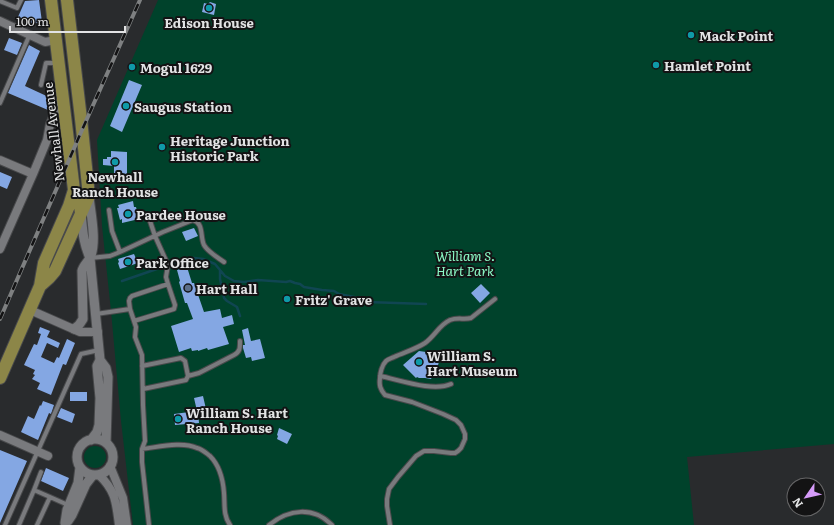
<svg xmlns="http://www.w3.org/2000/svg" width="834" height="525" viewBox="0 0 834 525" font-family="Literata,serif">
<rect width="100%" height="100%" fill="#292b2d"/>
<path fill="#00422b" d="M158,0H834V444L687,457L694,525H133L121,421L111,311L102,226L97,140Z
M84 457a11 11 0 1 1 22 0a11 11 0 1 1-22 0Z"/>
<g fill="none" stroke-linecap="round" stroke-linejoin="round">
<path stroke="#104652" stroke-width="2.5" d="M220,270V279L224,298L227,301L237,307L240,316
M122,281L180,261L194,258L203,259L215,264L225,276L234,281L244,282L258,280L286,282L290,281L295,283L300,284L304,287L322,290L334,291L339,294L354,297L367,302L426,304"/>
</g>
<path fill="#84a7e3" d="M39,0L42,22L32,23L18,17L25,1Z
M210,2L216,4L214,15L202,12L204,3L208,4Z
M9,38L22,43L17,55L4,50Z
M29,45L40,51L25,86L53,99L48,110L8,93Z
M129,80L142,85L122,132L110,126Z
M111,151L127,152V174L114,173V166L103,165V159H107V157H111Z
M0,172L12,177L7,189L0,186Z
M133,201L134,207H136L139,219L122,223V219L120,220L117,208H119L118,205Z
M194,228L198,236L186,241L182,232Z
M134,254L138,263L120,269L118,263L119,262L118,259Z
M187,267L192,283H194L204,312L220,309L222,318L232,315L234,324L223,327L229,344L208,350L207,348L198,351V350L192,351L191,348L179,352L171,326L193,319L187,303H185L179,282L180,281L177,270Z
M481,284L490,293L480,303L471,293Z
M40,327L50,331L47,337L60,343L58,348L47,343L41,357L54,363L57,357L59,358L67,339L75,343L66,365L63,364L51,395L37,389L40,383L32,379L35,375L33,374L35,370L24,365L34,344L37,345L41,334L38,333Z
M248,328L251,341L260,339L265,358L252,361L251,357L246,358L243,348V345H245L242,330Z
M427,350L441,354L437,369H439L438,378L432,377L431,379L425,378H419L417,377L416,378L403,365L419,351L426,352Z
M70,392H87V401H70Z
M203,396L206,409L198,411L199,423L175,425L174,414L197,411L194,398Z
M43,401L54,405L51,414L49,413L38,440L21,432L28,416L34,419L40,405L41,406Z
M61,408L75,414L72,423L57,417Z
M279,428L292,434L287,444L277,439L278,436L277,435Z
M0,450L27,461L0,523Z
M46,468L69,478L63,491L41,481Z"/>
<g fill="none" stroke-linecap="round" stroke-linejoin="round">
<g stroke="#48494b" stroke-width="6">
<path id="service" d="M0,1L17,8L21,0
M41,85L46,63H56
M0,103L30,34
M149,218L155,236L168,265L166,277L168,284
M120,252L163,232L193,220C204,223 200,237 204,245C208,252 217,257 224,262
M90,258L110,256L120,252L112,231L109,210
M96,314L130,309
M134,321L174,309L175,305L168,284L132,296L130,298L129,301L130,309L136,327L135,337L142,355L143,405L145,441L142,449V462L149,525
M142,366L181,358L185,361L188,376L186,380L143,389
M188,376L199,373L234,355C240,352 240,348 240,341
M380,376C400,380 433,392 451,384
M142,449C159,447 182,441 197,448C202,449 206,453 210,456C220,466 223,479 224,493C225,505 223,515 230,525
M34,490L41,472
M50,497L68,505
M5,525L81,354L99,350
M19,525L34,490L50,497L37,525
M269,525C289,509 313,506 332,525
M390,525L387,506V499L389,489L398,477L416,456L424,451H434L451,453H455L458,451L461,448L465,439V434L461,425L456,420L443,414L412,402L385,395C380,389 379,385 380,378C380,373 382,365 386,361C388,359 392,358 394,357C405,352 416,349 425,343C435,336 439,325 450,320C458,317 464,320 471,318L495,299"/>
</g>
<g stroke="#48494b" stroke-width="10">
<path id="minor" d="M0,21L45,42L56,40
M0,160L33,174
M0,249L33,174L47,140L50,124L62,96
M30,310L80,332H98
M0,435L48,456
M110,466L123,498L127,525
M99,475C116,491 116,503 119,525"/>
</g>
<g stroke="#48494b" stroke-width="11">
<path id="tertiary" d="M81,214C83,232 83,242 90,258L100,360L106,368L108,377L106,443
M74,329L79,325L83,319L82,271C83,266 87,263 90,258C97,243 91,214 89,197
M77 457a18 18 0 1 1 36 0a18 18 0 1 1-36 0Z
M91,440L97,432L99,425L100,398L97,366L100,360
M68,521L72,515L86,484L93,475
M65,523L67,510L78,483L80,467"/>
</g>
<g stroke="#48494b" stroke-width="14">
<path id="primary" d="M51,0L74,190L79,199L81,213
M40,286L49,278L55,271L89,196L81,119L67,0
M0,378L40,286L44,263L69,206L74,190"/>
</g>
<use href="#service" stroke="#797a7d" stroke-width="4"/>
<use href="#minor" stroke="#797a7d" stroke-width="8"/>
<use href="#tertiary" stroke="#797a7d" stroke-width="9"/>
<use href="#primary" stroke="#8c8648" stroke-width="12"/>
<g stroke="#7e8081" stroke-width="4">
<path id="rail" d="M0,319L82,130L140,0"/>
</g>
<use href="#rail" stroke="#131314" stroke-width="2.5" stroke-dasharray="8" stroke-linecap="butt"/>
</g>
<g fill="#0f9aa8" stroke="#131314" stroke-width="1.5">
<circle cx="209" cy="8" r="4"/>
<circle cx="691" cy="35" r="4"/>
<circle cx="656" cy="65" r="4"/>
<circle cx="132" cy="67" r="4"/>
<circle cx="126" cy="106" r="4"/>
<circle cx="162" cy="147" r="4"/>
<circle cx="115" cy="162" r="4"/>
<circle cx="128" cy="214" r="4"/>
<circle cx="128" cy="262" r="4"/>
<circle cx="287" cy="299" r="4"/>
<circle cx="419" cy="362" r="4"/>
<circle cx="178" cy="419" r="4"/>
</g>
<circle fill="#5c6f8a" stroke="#131314" stroke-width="1.5" cx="188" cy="288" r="4"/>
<g text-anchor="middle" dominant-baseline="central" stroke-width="4" stroke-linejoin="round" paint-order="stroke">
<g font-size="13" font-weight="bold" fill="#e2e3e4" stroke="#131314" text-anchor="start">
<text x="209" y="22" text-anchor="middle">Edison House</text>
<text x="699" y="35">Mack Point</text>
<text x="664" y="65">Hamlet Point</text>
<text x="140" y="67">Mogul 1629</text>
<text x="134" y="106">Saugus Station</text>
<text x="170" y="140">Heritage Junction<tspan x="170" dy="15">Historic Park</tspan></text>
<text x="115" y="176" text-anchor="middle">Newhall<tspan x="115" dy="15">Ranch House</tspan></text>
<text x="136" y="214">Pardee House</text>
<text x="136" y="262">Park Office</text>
<text x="196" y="288">Hart Hall</text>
<text x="295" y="299">Fritz' Grave</text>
<text x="427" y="355">William S.<tspan x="427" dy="15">Hart Museum</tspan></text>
<text x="186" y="412">William S. Hart<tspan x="186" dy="15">Ranch House</tspan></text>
</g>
<g font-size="13" fill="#e2e3e4" stroke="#131314">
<text transform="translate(53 132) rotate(-97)">Newhall Avenue</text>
</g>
<g font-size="13" font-style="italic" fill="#8cfbc7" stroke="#131314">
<text x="465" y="255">William S.<tspan x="465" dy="15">Hart Park</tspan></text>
</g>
</g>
<g transform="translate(806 497) rotate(236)"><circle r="19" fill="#131314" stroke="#666667"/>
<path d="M0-3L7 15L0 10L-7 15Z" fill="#d69bf9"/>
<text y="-6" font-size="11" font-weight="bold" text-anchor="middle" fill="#e2e3e4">N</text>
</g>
<path d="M10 26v6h115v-6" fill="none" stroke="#e2e3e4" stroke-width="2"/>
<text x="16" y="26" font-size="12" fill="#e2e3e4" stroke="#131314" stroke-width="3" paint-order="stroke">100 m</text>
</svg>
